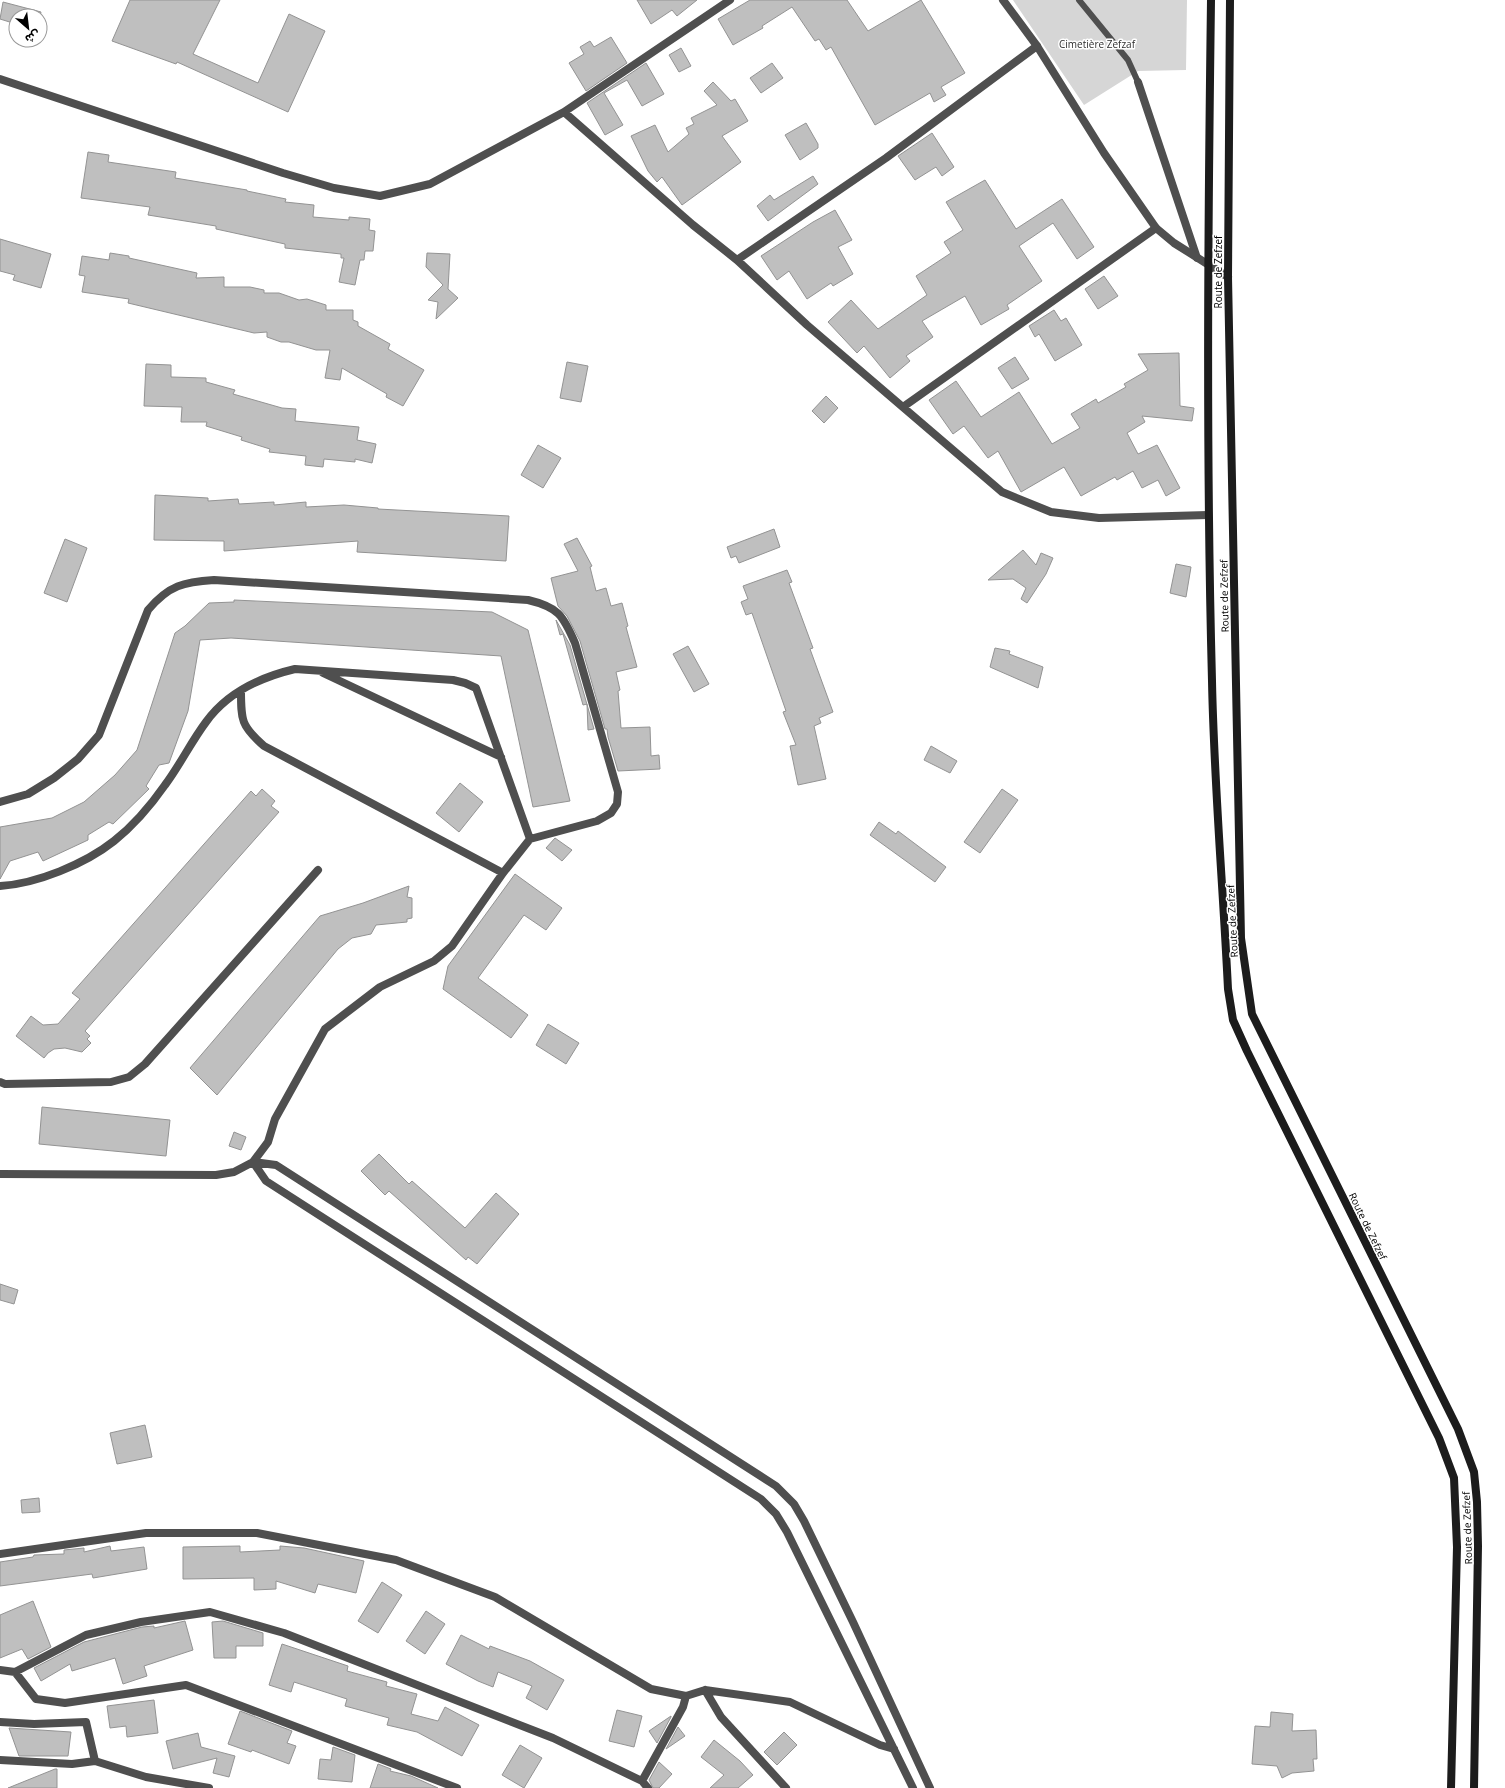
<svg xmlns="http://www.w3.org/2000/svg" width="1505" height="1788" viewBox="0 0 1505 1788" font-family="'Open Sans','Noto Sans Arabic',sans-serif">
<rect width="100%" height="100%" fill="#fff"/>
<path fill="#d6d6d6" d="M1013,0H1187L1186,70L1138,71L1084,105Z"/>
<path fill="#bfbfbf" stroke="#939393" d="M130,0H220L193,54L258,83L289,14L325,31L288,112L177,62L176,64L112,41Z
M637,0H697L677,16L672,10L651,24Z
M750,0H847L868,31L921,0L965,73L941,87L946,95L934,102L930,93L875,125L831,47L826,50L819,39L815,41L792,7L762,26L763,28L733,45L718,19Z
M3,2L41,12L40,16H16V24L0,19Z
M611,37L627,63L586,91L569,63L584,54L580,47L590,41L594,47Z
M681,48L691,66L679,72L669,55Z
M646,63L664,94L642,106L627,80L604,93L623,125L605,135L587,103Z
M772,63L783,78L761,93L750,78Z
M713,82L731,101L735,99L748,121L722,136L741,162L682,205L662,177L657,182L648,171L631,136L655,125L668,152L689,134L686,128L694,124L691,118L717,105L704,91Z
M806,123L818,144V148L800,160L785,135Z
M932,133L954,167L942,176L936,167L915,180L898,156Z
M88,152L109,155L108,162L176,172L175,178L247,190V191L286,199L285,202L314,205L313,217L349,220V217L370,219L369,230L375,231L373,251H365L364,260H360L355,285L339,282L344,258H341V254L285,248V244L216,229V226L148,215L150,207L81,198Z
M813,176L818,184L768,221L757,206L770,195L774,200Z
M985,180L1016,229L1062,199L1094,247L1077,259L1053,223L1019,246L1042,281L1007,305L1009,309L981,325L965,296L922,321L933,337L906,356L910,361L890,378L864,346L857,353L828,322L851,300L878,329L927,295L916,276L951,253L944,242L963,230L946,202Z
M835,210L852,240L838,247L853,274L833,286L831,283L807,299L789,271L777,280L761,256L813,222Z
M0,239L51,254L41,288L13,280L15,275L0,271Z
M110,253L129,256V258L197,273L196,278L224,277V287H250L264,290V293H279L299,300L307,299L326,305V310H353V320L358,322V326L390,344L388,349L424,370L403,406L386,397L387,394L342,368L340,380L325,378L330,350H316L289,342H281L267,337V332L254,333L128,303L129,299L82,292L85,276L79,275L82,256L109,260Z
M427,253L450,254L448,289L458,298L436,319L438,302L428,300L443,285L426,267Z
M1104,276L1118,296L1098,309L1085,289Z
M1054,310L1061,321L1066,318L1082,345L1055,361L1039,334L1035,337L1029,326Z
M1179,353L1180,406L1194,408L1192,421L1142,416L1145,422L1127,433L1138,454L1157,445L1180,488L1166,496L1158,480L1142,488L1133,471L1117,480L1115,477L1081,496L1064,467L1021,492L998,451L988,458L964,426L953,434L929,400L956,381L981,417L1019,392L1052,444L1080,428L1071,414L1096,399L1098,403L1126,387L1124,384L1148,370L1138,354Z
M1015,357L1029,379L1012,389L998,368Z
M567,362L588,366L581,402L560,398Z
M146,364L171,365V377L206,378V382L235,390L233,394L282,408L296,409L295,421L359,427L357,440L376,444L372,463L355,459V462L324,459L323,467L305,465L306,456L269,452L270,449L241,440L242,437L206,426L207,422H181L182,407L144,406Z
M826,396L838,408L824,423L812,411Z
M538,445L561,458L543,488L521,475Z
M155,495L208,498V501L238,499L239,504L274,502V505L306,502V507L344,505L378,508V509L509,516L506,561L357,552L358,541L224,551V541L154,540Z
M774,529L780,547L739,563L736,556L731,558L727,547Z
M577,538L592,566L590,567L596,591L606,588L611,606L622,603L628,626L626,627L637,667L616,672L620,690L618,691L621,728L650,727L651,756L659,755L660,769L618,771L608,737L607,729H605L580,641L567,616L558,606L551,578L578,571L564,544Z
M65,539L87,548L67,602L44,593Z
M1023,550L1036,565L1041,553L1053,558L1046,574L1027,603L1021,599L1026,588L1013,579L988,580Z
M1176,564L1191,567L1186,597L1170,593Z
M787,570L792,582L789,583L813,648L810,649L833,712L819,718L821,723L814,726L826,779L798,785L790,746L796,745L783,712L786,711L752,613L746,615L741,602L748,599L743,586Z
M234,600L492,612L528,630L570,801L533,807L501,656L231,638L200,640L188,711L169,763L159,765L146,786L149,789L113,824L109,822L88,835V840L43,861L38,852L10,861L0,879V827L52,818L84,802L115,775L137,750L175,633L185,626L209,603L234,602Z
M556,620L570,645L594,729L588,730L587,704L583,705L563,634L560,635Z
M688,646L709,684L694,692L673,654Z
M995,648L1010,651L1009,654L1043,667L1038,688L990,667Z
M931,746L957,761L950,773L924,760Z
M460,783L483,802L459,832L436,813Z
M262,789L275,801L271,806L279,812L85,1031L90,1036L87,1039L91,1043L82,1052L65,1048L54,1049L48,1053L44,1058L16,1036L31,1016L43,1025L58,1024L80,999L72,993L251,791L256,796Z
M1002,789L1018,800L980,853L964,842Z
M879,822L896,834L898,831L946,867L935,882L870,835Z
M555,838L572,850L562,861L546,848Z
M515,874L562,908L546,930L524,915L478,978L528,1015L511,1038L443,989L448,966Z
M409,886L407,897L412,898V918L407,919V922L376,925L371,934L352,938L338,949L217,1095L190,1068L320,916L363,903Z
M548,1024L579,1043L566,1064L536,1045Z
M42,1107L170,1120L166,1156L39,1144Z
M234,1132L246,1137L241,1150L229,1146Z
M379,1154L409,1184L412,1181L465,1228L496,1193L519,1214L477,1264L468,1257L466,1260L389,1191L385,1195L361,1171Z
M0,1284L18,1290L14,1304L0,1300Z
M145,1425L152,1457L117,1464L110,1433Z
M39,1498L40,1512L22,1513L21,1500Z
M110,1546L111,1551L144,1547L147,1569L93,1578L92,1574L0,1586V1562L33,1557L34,1555L64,1554V1550L84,1548V1552Z
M240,1546V1552L280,1550V1546L304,1548L364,1561L356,1593L318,1584L315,1593L276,1581V1589L254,1590V1578L183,1579V1547Z
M382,1582L402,1595L378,1633L358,1621Z
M33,1601L51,1647L28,1659L22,1649L0,1658V1615Z
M426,1611L445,1624L425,1654L406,1641Z
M185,1621L193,1650L144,1666L147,1676L123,1684L115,1658L72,1671L70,1664L41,1681L34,1668L84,1642L142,1627L154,1626V1628Z
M223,1621L263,1633V1646H236V1658H214L212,1622Z
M461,1635L489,1649L490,1646L530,1661L564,1680L547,1710L526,1698L532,1686L498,1672L493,1687L478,1681L446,1664Z
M282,1644L348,1666L347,1671L387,1682L386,1686L417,1694L411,1714L438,1721L445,1707L479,1725L462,1756L417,1732L387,1725L389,1718L345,1706L347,1699L294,1682L291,1692L269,1685Z
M154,1700L158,1733L127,1737L126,1726L110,1728L107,1706Z
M617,1710L642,1716L634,1747L609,1741Z
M240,1711L292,1731L287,1743L296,1746L289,1764L252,1750L251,1752L228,1744Z
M1271,1712L1293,1714L1292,1731L1316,1730L1317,1759H1313L1314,1771L1292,1773L1282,1778L1277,1766L1252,1764L1255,1726L1270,1727Z
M671,1716V1717L657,1743L649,1731Z
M678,1727L685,1736L666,1749Z
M9,1728L71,1732L68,1756H19Z
M784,1732L797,1745L777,1765L764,1752Z
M198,1733L201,1747L235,1756L229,1777L213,1773L217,1758L173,1769L166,1741Z
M714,1740L740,1761L753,1775L738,1788H710L724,1775L701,1757Z
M520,1745L542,1758L524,1788L502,1775Z
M333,1747L355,1755L352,1782L318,1779L320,1759L331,1760Z
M659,1762L672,1774L659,1788H653L649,1780Z
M378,1764L391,1769L390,1771L411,1776L438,1788H370Z
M55,1769H57V1788H8Z"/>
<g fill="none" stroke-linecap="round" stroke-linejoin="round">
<path stroke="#4f4f4f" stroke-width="6" d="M1079,0L1128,60L1138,82"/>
<path stroke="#4f4f4f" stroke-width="8" d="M0,79L283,173L334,188L380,196L430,184L564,112L730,0
M1138,82L1197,258
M564,112L693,225L737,260L807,325L1002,492L1051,512L1099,518L1208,515
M737,260L886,158L1037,46
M903,407L1156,228
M323,673L501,757
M241,691C241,720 241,726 264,746L503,873
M0,802L28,794L54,778L78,759L99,735L148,610C169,585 184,582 214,580L528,600C558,607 563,615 575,643L618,792L617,804L611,813L597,821L530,839L503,873L452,946L434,961L380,987L325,1029L275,1119L268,1142L253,1162L234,1172L216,1175L0,1174
M0,886C36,884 85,864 114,841C133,826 151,805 165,785C180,765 191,742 206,722C227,693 261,677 295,669L453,680L465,683L476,688L530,839
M0,1082L5,1084L111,1082L129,1077L145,1064L318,870
M253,1162L276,1165L776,1486L794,1504L804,1521L853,1622L930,1788
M253,1162L266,1181L761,1499L776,1514L787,1532L913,1788
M0,1554L146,1533H257L396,1560L495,1597L651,1689L686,1696L705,1690L790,1702L880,1745L894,1749
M0,1670L15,1672
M705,1690L721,1717L786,1788
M0,1722L34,1724L86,1722L95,1761L72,1764L0,1760
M95,1761L146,1777L209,1788
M457,1788L186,1685L65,1703L36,1699L15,1672L86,1635L141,1622L210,1612L284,1633L553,1738L642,1781
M648,1788L642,1781L683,1707L686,1696"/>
<path stroke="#4f4f4f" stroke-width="8" d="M1003,0L1037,46L1104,153L1156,228L1174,243L1228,277"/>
<path stroke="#1c1c1c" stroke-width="8" d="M1211,0C1208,227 1206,454 1212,681C1214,784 1223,886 1228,989L1233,1020L1247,1051L1439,1438L1454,1478L1457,1547L1451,1788
M1230,0L1228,277L1241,938L1252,1014L1458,1429L1474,1472L1477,1502L1478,1546L1474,1788"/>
</g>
<g text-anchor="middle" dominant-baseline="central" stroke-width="3" stroke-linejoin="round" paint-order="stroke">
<g font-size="10" fill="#2d2d2d" stroke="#fff">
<text x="1097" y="44">Cimetière Zefzaf</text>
</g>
<g font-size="10" fill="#000" stroke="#fff">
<text transform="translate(1218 272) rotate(-90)">Route de Zefzef</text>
<text transform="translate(1224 596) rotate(-91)">Route de Zefzef</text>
<text transform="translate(1232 921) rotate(-93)">Route de Zefzef</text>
<text transform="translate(1368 1226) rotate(64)">Route de Zefzef</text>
<text transform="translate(1467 1528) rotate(-92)">Route de Zefzef</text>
</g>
</g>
<g transform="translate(28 28) rotate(152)"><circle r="19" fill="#ffffff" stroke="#999999"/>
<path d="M0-3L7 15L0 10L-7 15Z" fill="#000000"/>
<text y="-6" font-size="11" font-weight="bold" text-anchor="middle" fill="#000000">ش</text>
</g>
</svg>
